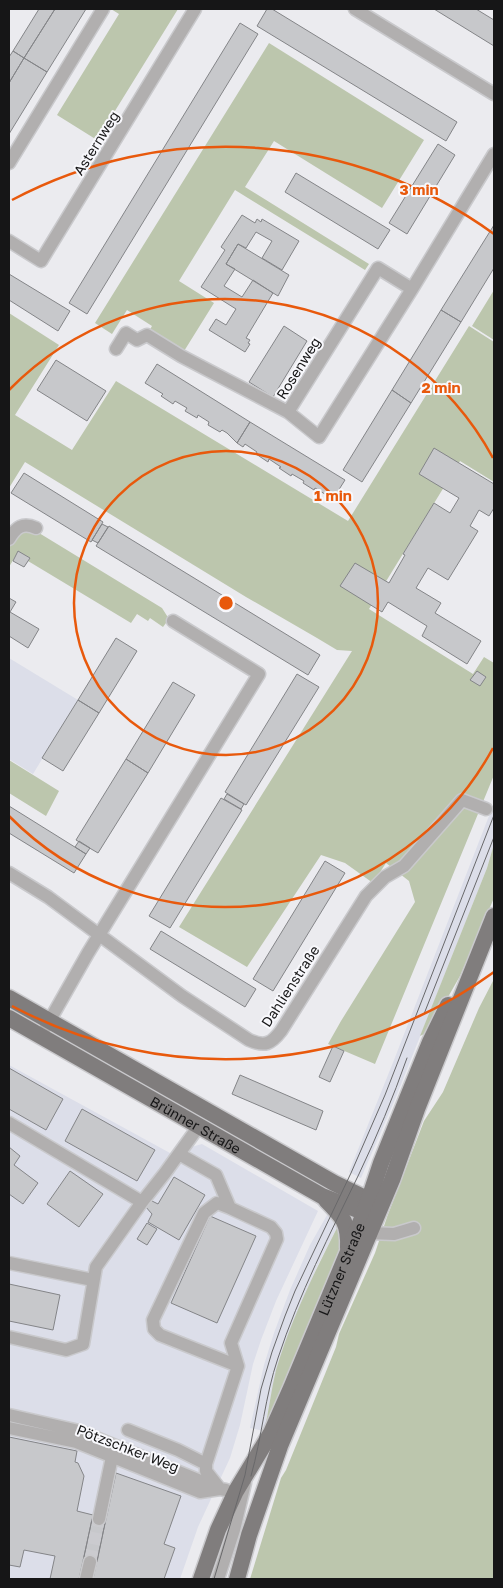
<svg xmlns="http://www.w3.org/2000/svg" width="503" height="1588" viewBox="0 0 503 1588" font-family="'Golos Text',sans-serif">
<rect width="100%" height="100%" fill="#ebebef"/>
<path fill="#dcdee9" d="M9,658L78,700L33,774L9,759Z
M494,803V844L487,868L396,1097L361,1178L349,1172L394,1060Z
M9,1065L170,1153L202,1144L318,1211L276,1301L261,1340L253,1364L240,1425L230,1458L198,1527L180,1579H9Z
M327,1215L336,1220L339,1224L318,1265L284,1345L276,1373L264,1431L250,1428L264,1365L274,1333L290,1290L310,1245Z"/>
<path fill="#bcc6ad" d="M111,9H178L97,140L57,115L119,14Z
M269,43L424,140L382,208L274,141L245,187L369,264L365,270L235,190L179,281L214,303L181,356L147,335L152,326L127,310L112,334L95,323Z
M494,290V340L472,326Z
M9,313L59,345L15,415L72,450L116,381L348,521L469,326L494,342V482L460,461L369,609L473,674L484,657L494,663V775L375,1064L328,1044L341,1021L415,902L409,881L386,863L373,883L345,863L321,855L247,967L179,927L352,651L337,650L317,638L246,597L25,462L9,488Z
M21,522L162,608L169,619L163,627L150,618L148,621L137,614L131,623L28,561L30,558L18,552L9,567V542Z
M9,760L59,791L46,816L9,793Z
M494,844V898L460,976L448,997L435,1015L424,1034L420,1036L487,868Z
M494,979V1579H250L281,1478L286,1470L336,1347L339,1334L375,1253L387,1217L424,1121L443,1092L479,1008Z
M339,1224L343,1240L337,1260L312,1323L264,1431C269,1411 271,1390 276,1370C291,1319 315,1271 339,1224Z"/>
<path fill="#c7c8cb" stroke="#848588" d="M39,9H55L24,58L13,51Z
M55,9H86L47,72L24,58Z
M267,9H272L457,122L446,141L257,26Z
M434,9H476L494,20V46Z
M240,23L258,34L87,314L69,303Z
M13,51L24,58L9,83V57Z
M24,58L47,72L9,134V83Z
M438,144L455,155L407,234L389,223Z
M296,173L390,230L378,249L285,192Z
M242,215L255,223L257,219L261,222L262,219L299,241L282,270L262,258L272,241L256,232L246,248L238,244L226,264L235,269L224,286L242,297L253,280L273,293L246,338L250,340L248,343L250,344L245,352L209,330L216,319L226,325L236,309L201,287L225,250L221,247Z
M494,225V268L461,322L441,310Z
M238,244L289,275L278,296L226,264Z
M9,274L70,311L58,331L9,300Z
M441,310L461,322L411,403L392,390Z
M284,326L307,341L273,397L249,382Z
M56,360L106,391L87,421L37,390Z
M157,364L250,422L237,443L227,433L222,430L220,432L208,425L209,422L198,415L197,418L185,411L187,408L175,401L173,404L161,396L163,394L145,383Z
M392,390L411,403L362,482L343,470Z
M250,422L345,480L333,499L315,488L314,490L303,483L304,481L292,474L291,476L279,468L281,467L269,459L268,462L256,454L257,452L245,444L243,447L237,443Z
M434,448L494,484V508L489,516L479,510L470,526L478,531L448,580L428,568L416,588L441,603L435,613L481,641L467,664L422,636L427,626L388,602L382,612L340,586L355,563L389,583L405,555L403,554L434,503L450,513L459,498L419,474Z
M24,473L103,522L91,542L11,493Z
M102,524L108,527L98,543L92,540Z
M109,526L320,655L308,675L96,546Z
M18,551L30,558L24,567L13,561Z
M9,598L16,602L10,612L39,629L28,648L9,636Z
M116,638L137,651L99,713L78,700Z
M477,671L486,677L480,686L470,680Z
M297,674L319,687L246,805L225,792Z
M173,682L195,695L148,773L126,759Z
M78,700L99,713L63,771L42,758Z
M126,759L148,773L98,853L76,840Z
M227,794L244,804L241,809L224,799Z
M221,798L242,810L170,928L149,916Z
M9,806L86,854L74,873L9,833Z
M79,841L90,848L86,854L75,847Z
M325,861L345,873L273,991L253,979Z
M161,931L256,989L245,1007L150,949Z
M333,1046L344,1051L330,1082L319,1077Z
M9,1068L63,1099L46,1130L9,1109Z
M240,1075L323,1111L316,1130L232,1094Z
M82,1109L155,1150L137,1181L65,1141Z
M9,1147L20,1156L14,1165L38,1183L23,1204L9,1194Z
M70,1171L103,1194L79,1227L47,1204Z
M174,1177L205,1195L179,1240L148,1222L152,1214L145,1206L150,1200L158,1204Z
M210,1216L256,1236L217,1323L171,1303Z
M147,1223L157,1229L147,1245L137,1239Z
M9,1284L60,1295L53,1330L9,1321Z
M9,1437L77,1451L75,1462L78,1463L84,1476L77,1511L93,1515L79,1579H50L55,1556L24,1550L20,1567L9,1565Z
M116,1473L181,1496L164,1544L175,1548L164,1579H93Z
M92,1519L105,1523L97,1562L84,1557Z"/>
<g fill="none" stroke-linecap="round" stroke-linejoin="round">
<path stroke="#cbcbcf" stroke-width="12" stroke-dasharray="12 6" stroke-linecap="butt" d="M90,1562L99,1519"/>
<g stroke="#c9c9cc" stroke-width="15">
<path id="minor" d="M355,9L494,94
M9,163L103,9
M9,241L41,261L195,9
M116,349L126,333L137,340L147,335L181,356L288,412L319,437L412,289L494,154
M288,412L378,268L412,289
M9,539C16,527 23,522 36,528
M9,873L48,897L182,996L249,1040C265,1047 271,1044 281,1031L366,896L385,877L404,866L462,800L486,809
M46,1027L88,953L259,674L173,621
M9,1123L142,1202
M179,1154L216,1175L230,1208L271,1227L276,1233L277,1239L231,1343L238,1366L206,1464V1471L220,1489
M230,1208L217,1203L204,1213L153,1320L154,1329L160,1335L238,1366
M370,1233L394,1234L414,1228
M9,1263L93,1280
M9,1337L66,1350L83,1344L96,1267L142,1202L165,1173L199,1126
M9,1415L79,1431L220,1489
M9,1428L76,1442L200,1492L220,1489L226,1490
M128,1430L178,1450L206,1464
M99,1519L112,1457
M86,1579L90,1562
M218,1579L234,1530L245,1483"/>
</g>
<g stroke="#c9c9cc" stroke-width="19">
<g id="major">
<path d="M9,998L334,1183L369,1200L374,1208"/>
<path id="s1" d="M9,1018L322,1196L358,1210L365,1211L375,1207"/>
<path d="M326,1200C343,1217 349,1223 348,1248"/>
<path id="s2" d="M201,1579L218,1530L236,1491L271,1433L291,1388L365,1211L381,1163L430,1042L448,1005"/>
<path d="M237,1579L249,1535L280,1446L392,1180L417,1109L494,916"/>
</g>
</g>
<use href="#minor" stroke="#b1afaf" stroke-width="12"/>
<use href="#major" stroke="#807d7d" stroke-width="16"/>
<path stroke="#68686a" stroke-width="1" d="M424,1014L494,837
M251,1476C262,1437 265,1396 278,1358C299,1294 330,1234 359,1174C377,1136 393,1098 407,1058
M214,1579L245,1475L261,1389L272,1352L285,1316L295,1291L351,1173L385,1095L494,815"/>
</g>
<g fill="none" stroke="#e8590c" stroke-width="2.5">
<circle cx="226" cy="603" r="152"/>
<path d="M493 748A304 304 0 0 1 9 816M9 390A304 304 0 0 1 493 458"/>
<path d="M494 972A456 456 0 0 1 12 1006M12 200A456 456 0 0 1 494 234"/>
</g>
<g text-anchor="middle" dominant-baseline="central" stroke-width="4" stroke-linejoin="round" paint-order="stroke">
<g font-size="14" fill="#161617" stroke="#f8f8fc">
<text transform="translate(96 143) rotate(-58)">Asternweg</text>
<text transform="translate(298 368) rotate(-58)">Rosenweg</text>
<text transform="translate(290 986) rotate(-57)">Dahlienstraße</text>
<text stroke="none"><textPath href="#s1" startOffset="215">Brünner Straße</textPath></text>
<text stroke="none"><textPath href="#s2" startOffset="341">Lützner Straße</textPath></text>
<text transform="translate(128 1448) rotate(21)">Pötzschker Weg</text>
</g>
</g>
<circle cx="226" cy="603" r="8" fill="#e8590c" stroke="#f8f8fc" stroke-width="2.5"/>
<g font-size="15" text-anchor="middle" font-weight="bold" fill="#e8590c" stroke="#f8f8fc" stroke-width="4" stroke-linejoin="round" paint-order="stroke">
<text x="419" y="195">3 min</text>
<text x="441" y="393">2 min</text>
<text x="333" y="501">1 min</text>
</g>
<rect width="503" height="1588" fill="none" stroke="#161617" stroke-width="20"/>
</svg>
